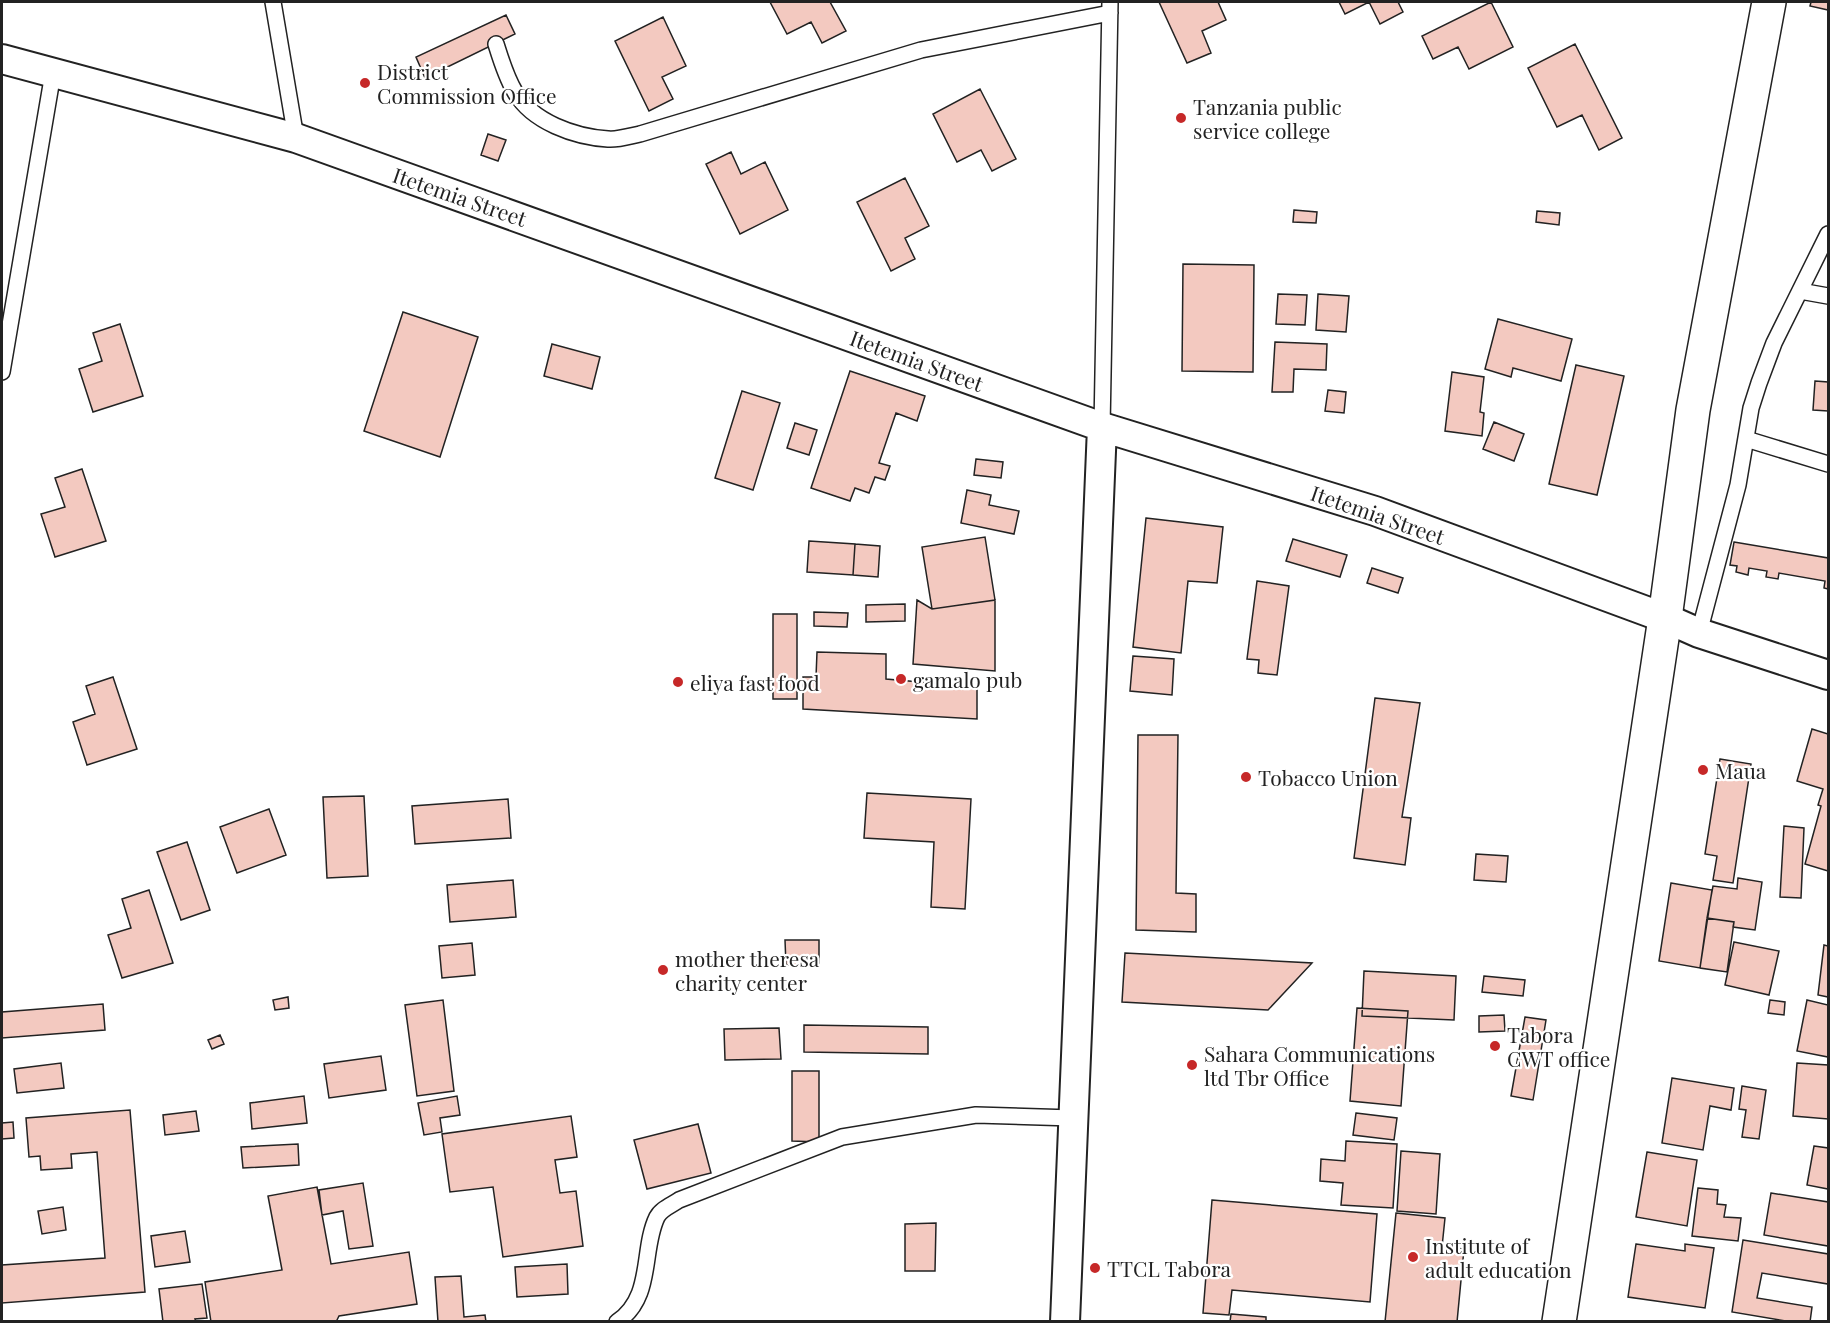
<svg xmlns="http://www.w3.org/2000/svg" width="1830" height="1323" viewBox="0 0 1830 1323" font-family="'Playfair Display',serif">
<rect width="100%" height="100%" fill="#fff"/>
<path fill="#f3c9c0" stroke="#222" stroke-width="1.5" d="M770,2H830L846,31L822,43L811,22L787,34Z
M1159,2H1218L1226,20L1202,31L1211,53L1187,63Z
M1339,2H1398L1403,12L1380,24L1369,2L1345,14Z
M1491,2L1513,47L1469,69L1458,47L1433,59L1422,36Z
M1811,2H1828V10L1810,6Z
M506,15L515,34L425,78L416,57Z
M663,17L686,66L662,77L673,99L649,111L615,41Z
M1575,44L1622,138L1599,150L1582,115L1557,127L1528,68Z
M980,89L1016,159L992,171L981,150L957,162L933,114Z
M488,134L506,140L498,161L481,155Z
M731,152L741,174L765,162L788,210L740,234L706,164Z
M905,178L929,226L905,238L915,259L891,271L857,202Z
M1294,210L1317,212L1316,223L1293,222Z
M1537,211L1560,213L1559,225L1536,222Z
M1183,264L1254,265L1253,372L1182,371Z
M1278,294L1307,295L1305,325L1276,324Z
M1318,294L1349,296L1346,332L1316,330Z
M403,312L478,337L440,457L364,431Z
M1498,319L1572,339L1561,381L1513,368L1511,377L1485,369Z
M120,324L143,396L93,412L79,369L102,361L93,333Z
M1275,342L1327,344L1326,370L1294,369L1293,392H1272Z
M552,344L600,357L592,389L544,376Z
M1576,365L1624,376L1597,495L1549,484Z
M850,371L925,396L917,421L896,413L879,463L890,466L885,480L875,477L869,493L855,488L850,501L811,488Z
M1452,372L1484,377L1480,412L1484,413L1482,436L1445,431Z
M1815,381L1828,382V411L1813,410Z
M1328,390L1346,392L1344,413L1325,411Z
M742,391L780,403L753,490L715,478Z
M1494,422L1524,434L1514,461L1483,449Z
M795,423L817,430L809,455L787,448Z
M976,459L1003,462L1001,478L974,475Z
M82,469L106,541L55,557L41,514L65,507L55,478Z
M967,490L991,495L989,505L1019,511L1014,534L961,523Z
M1146,518L1223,527L1217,583L1188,581L1181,653L1133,647Z
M985,537L995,600L932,609L922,547Z
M1293,539L1347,555L1340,577L1286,561Z
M809,541L855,544L853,575L807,572Z
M1734,542L1828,558V589L1824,588L1825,581L1779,573L1778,579L1766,577L1767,571L1749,568L1748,575L1736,572L1737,566L1730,565Z
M855,544L880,546L878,577L853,575Z
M1372,568L1403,578L1398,593L1367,583Z
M1257,581L1289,586L1277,675L1258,673L1259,660L1247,659Z
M917,600L932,609L995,600V671L913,664Z
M905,604V621L866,622V605Z
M814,612L848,613L847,627L814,626Z
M773,614H797V699H773Z
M817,652L886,654V679L977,687V719L803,709V677H816Z
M1133,656L1174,659L1172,695L1130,691Z
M113,677L137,749L87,765L73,722L95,714L86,686Z
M1375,698L1420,703L1402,817L1411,818L1405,865L1354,858Z
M1812,729L1828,734V871L1805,864L1821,806L1818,805L1823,789L1797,781Z
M1138,735H1178L1176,893L1196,894V932L1136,930Z
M1720,759L1751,764L1733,883L1713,880L1717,856L1705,854Z
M867,793L971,799L965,909L931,907L934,842L864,838Z
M364,796L368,876L327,878L323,797Z
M508,799L511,838L415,844L412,806Z
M269,809L286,855L237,873L220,827Z
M1784,826L1804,828L1801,898L1780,897Z
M187,842L210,910L181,920L157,852Z
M1476,854L1508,856L1506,882L1474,880Z
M1738,878L1762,882L1755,930L1733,927L1734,922L1707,918L1713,886L1737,889Z
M513,880L516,917L450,922L447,885Z
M1671,883L1712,890L1700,968L1659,961Z
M149,890L173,963L122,978L108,935L131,928L122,899Z
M1707,918L1734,922L1727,972L1700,968Z
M785,940H819V965H786Z
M1734,942L1779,951L1769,995L1725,985Z
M472,943L475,975L442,978L439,946Z
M1824,945L1828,946V997L1818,995Z
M1125,953L1312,963L1268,1010L1122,1002Z
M1364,971L1456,976L1454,1020L1362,1016Z
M1484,976L1525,980L1523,996L1482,992Z
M288,997L289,1008L275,1010L273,1000Z
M443,1000L454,1091L417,1096L405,1005Z
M1770,1000L1785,1002L1784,1015L1768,1013Z
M1807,1000L1828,1005V1057L1797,1051Z
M103,1004L105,1030L2,1038V1012Z
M1357,1008L1408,1011L1401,1106L1350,1101Z
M1504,1015L1505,1031L1479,1032V1016Z
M1525,1017L1546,1020L1533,1100L1511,1096Z
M804,1025L928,1027V1054L804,1052Z
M779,1028L781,1059L725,1060L724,1029Z
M220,1035L224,1044L212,1049L208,1040Z
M381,1056L386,1090L329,1098L324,1064Z
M61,1063L64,1088L17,1093L14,1069Z
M1797,1063L1828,1065V1119L1793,1116Z
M792,1071H819V1142L792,1141Z
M1672,1078L1734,1088L1731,1110L1710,1106L1703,1150L1662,1143Z
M1742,1086L1766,1090L1759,1139L1742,1137L1746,1110L1739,1109Z
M304,1096L307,1123L252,1129L250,1103Z
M457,1096L460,1115L440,1118L442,1132L424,1135L418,1103Z
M130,1110L145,1292L2,1303V1265L105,1258L97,1152L71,1154L72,1168L41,1170L40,1156L29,1157L26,1118Z
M196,1111L199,1131L165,1135L163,1115Z
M1356,1113L1397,1118L1394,1140L1353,1135Z
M571,1116L577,1157L555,1160L560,1193L576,1191L583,1246L503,1257L493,1187L450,1192L442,1134Z
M13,1122L14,1138L2,1139V1123Z
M698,1124L711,1173L647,1189L634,1140Z
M1346,1141L1397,1144L1393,1208L1341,1205L1343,1183L1320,1181L1321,1159L1345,1161Z
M298,1144L299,1165L243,1168L241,1147Z
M1814,1146L1828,1148V1189L1807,1185Z
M1401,1151L1440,1154L1436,1214L1397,1211Z
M1647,1152L1697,1160L1687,1226L1636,1217Z
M363,1183L373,1246L349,1249L343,1211L322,1215L319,1190Z
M317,1187L331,1264L409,1252L417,1304L339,1316L336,1322H211L205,1282L282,1270L268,1196Z
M1698,1188L1718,1190L1717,1204L1726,1205L1724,1217L1741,1218L1738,1241L1692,1236Z
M1771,1193L1828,1202V1246L1764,1235Z
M1212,1200L1377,1214L1370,1302L1232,1290L1229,1315L1203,1313Z
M63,1207L66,1230L42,1234L38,1211Z
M1396,1213L1445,1218L1442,1247L1464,1249L1457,1322H1385Z
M936,1223L935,1271H905V1224Z
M185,1231L190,1262L155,1267L151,1236Z
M1743,1240L1828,1254V1284L1762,1273L1757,1298L1812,1307L1810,1322H1792L1732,1312Z
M1636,1244L1685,1251V1244L1714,1248L1705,1308L1628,1297Z
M567,1264L568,1294L517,1297L515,1267Z
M461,1276L464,1317L485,1315L486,1322H438L435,1277Z
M202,1284L207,1318L195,1319L196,1322H163L159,1289Z
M1231,1314L1266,1317V1322H1230Z"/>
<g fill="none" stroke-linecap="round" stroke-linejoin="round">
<g stroke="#222" stroke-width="18">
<path id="lane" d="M273,2L296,138
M496,44C501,60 506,77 515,92C532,122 575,137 608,139C618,140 630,136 640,134L921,50L1110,13
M1800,291L1828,296
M2,372L53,73
M1102,427L1110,2
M1746,439L1828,464
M1699,633L1738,485L1751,408L1759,383L1774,343L1828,234
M617,1322C654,1297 641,1250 657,1217C661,1209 672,1205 679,1200L842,1137L976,1115L1073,1118"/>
</g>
<g stroke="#222" stroke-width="32">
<path id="street" d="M2,59L296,138L1102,427L1375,511L1665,618L1699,633L1828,675
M1065,1322L1102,427"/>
</g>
<g stroke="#222" stroke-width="36">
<path id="secondary" d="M1559,1322L1665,618L1693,410L1769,2"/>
</g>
<use href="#lane" stroke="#fff" stroke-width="15"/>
<use href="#street" stroke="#fff" stroke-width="28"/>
<use href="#secondary" stroke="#fff" stroke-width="33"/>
</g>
<g fill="#c62828" stroke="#fff" stroke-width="2">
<circle cx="365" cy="83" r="6"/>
<circle cx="1181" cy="118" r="6"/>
<circle cx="901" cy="679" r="6"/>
<circle cx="678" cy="682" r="6"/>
<circle cx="1703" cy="770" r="6"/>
<circle cx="1246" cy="777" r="6"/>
<circle cx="663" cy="970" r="6"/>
<circle cx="1495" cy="1046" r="6"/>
<circle cx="1192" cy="1065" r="6"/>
<circle cx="1413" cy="1257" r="6"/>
<circle cx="1095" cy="1268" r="6"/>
</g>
<g text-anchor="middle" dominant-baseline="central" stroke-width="4.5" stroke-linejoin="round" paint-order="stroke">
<g font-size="21" fill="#222" stroke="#fff" text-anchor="start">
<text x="377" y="71">District<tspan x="377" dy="24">Commission Office</tspan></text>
<text x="1193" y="106">Tanzania public<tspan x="1193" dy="24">service college</tspan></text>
<text x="913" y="679">gamalo pub</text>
<text x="690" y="682">eliya fast food</text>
<text x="1715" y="770">Maua</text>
<text x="1258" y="777">Tobacco Union</text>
<text x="675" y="958">mother theresa<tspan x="675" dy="24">charity center</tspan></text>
<text x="1507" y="1034">Tabora<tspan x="1507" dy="24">CWT office</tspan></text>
<text x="1204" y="1053">Sahara Communications<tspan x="1204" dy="24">ltd Tbr Office</tspan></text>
<text x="1425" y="1245">Institute of<tspan x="1425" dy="24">adult education</tspan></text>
<text x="1107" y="1268">TTCL Tabora</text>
</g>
<g font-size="21" fill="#222" stroke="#fff">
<text transform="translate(460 196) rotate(19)">Itetemia Street</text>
<text transform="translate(917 360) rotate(20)">Itetemia Street</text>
<text transform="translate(1378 514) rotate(19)">Itetemia Street</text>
</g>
</g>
<rect width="1830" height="1323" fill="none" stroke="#222222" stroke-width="6"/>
</svg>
